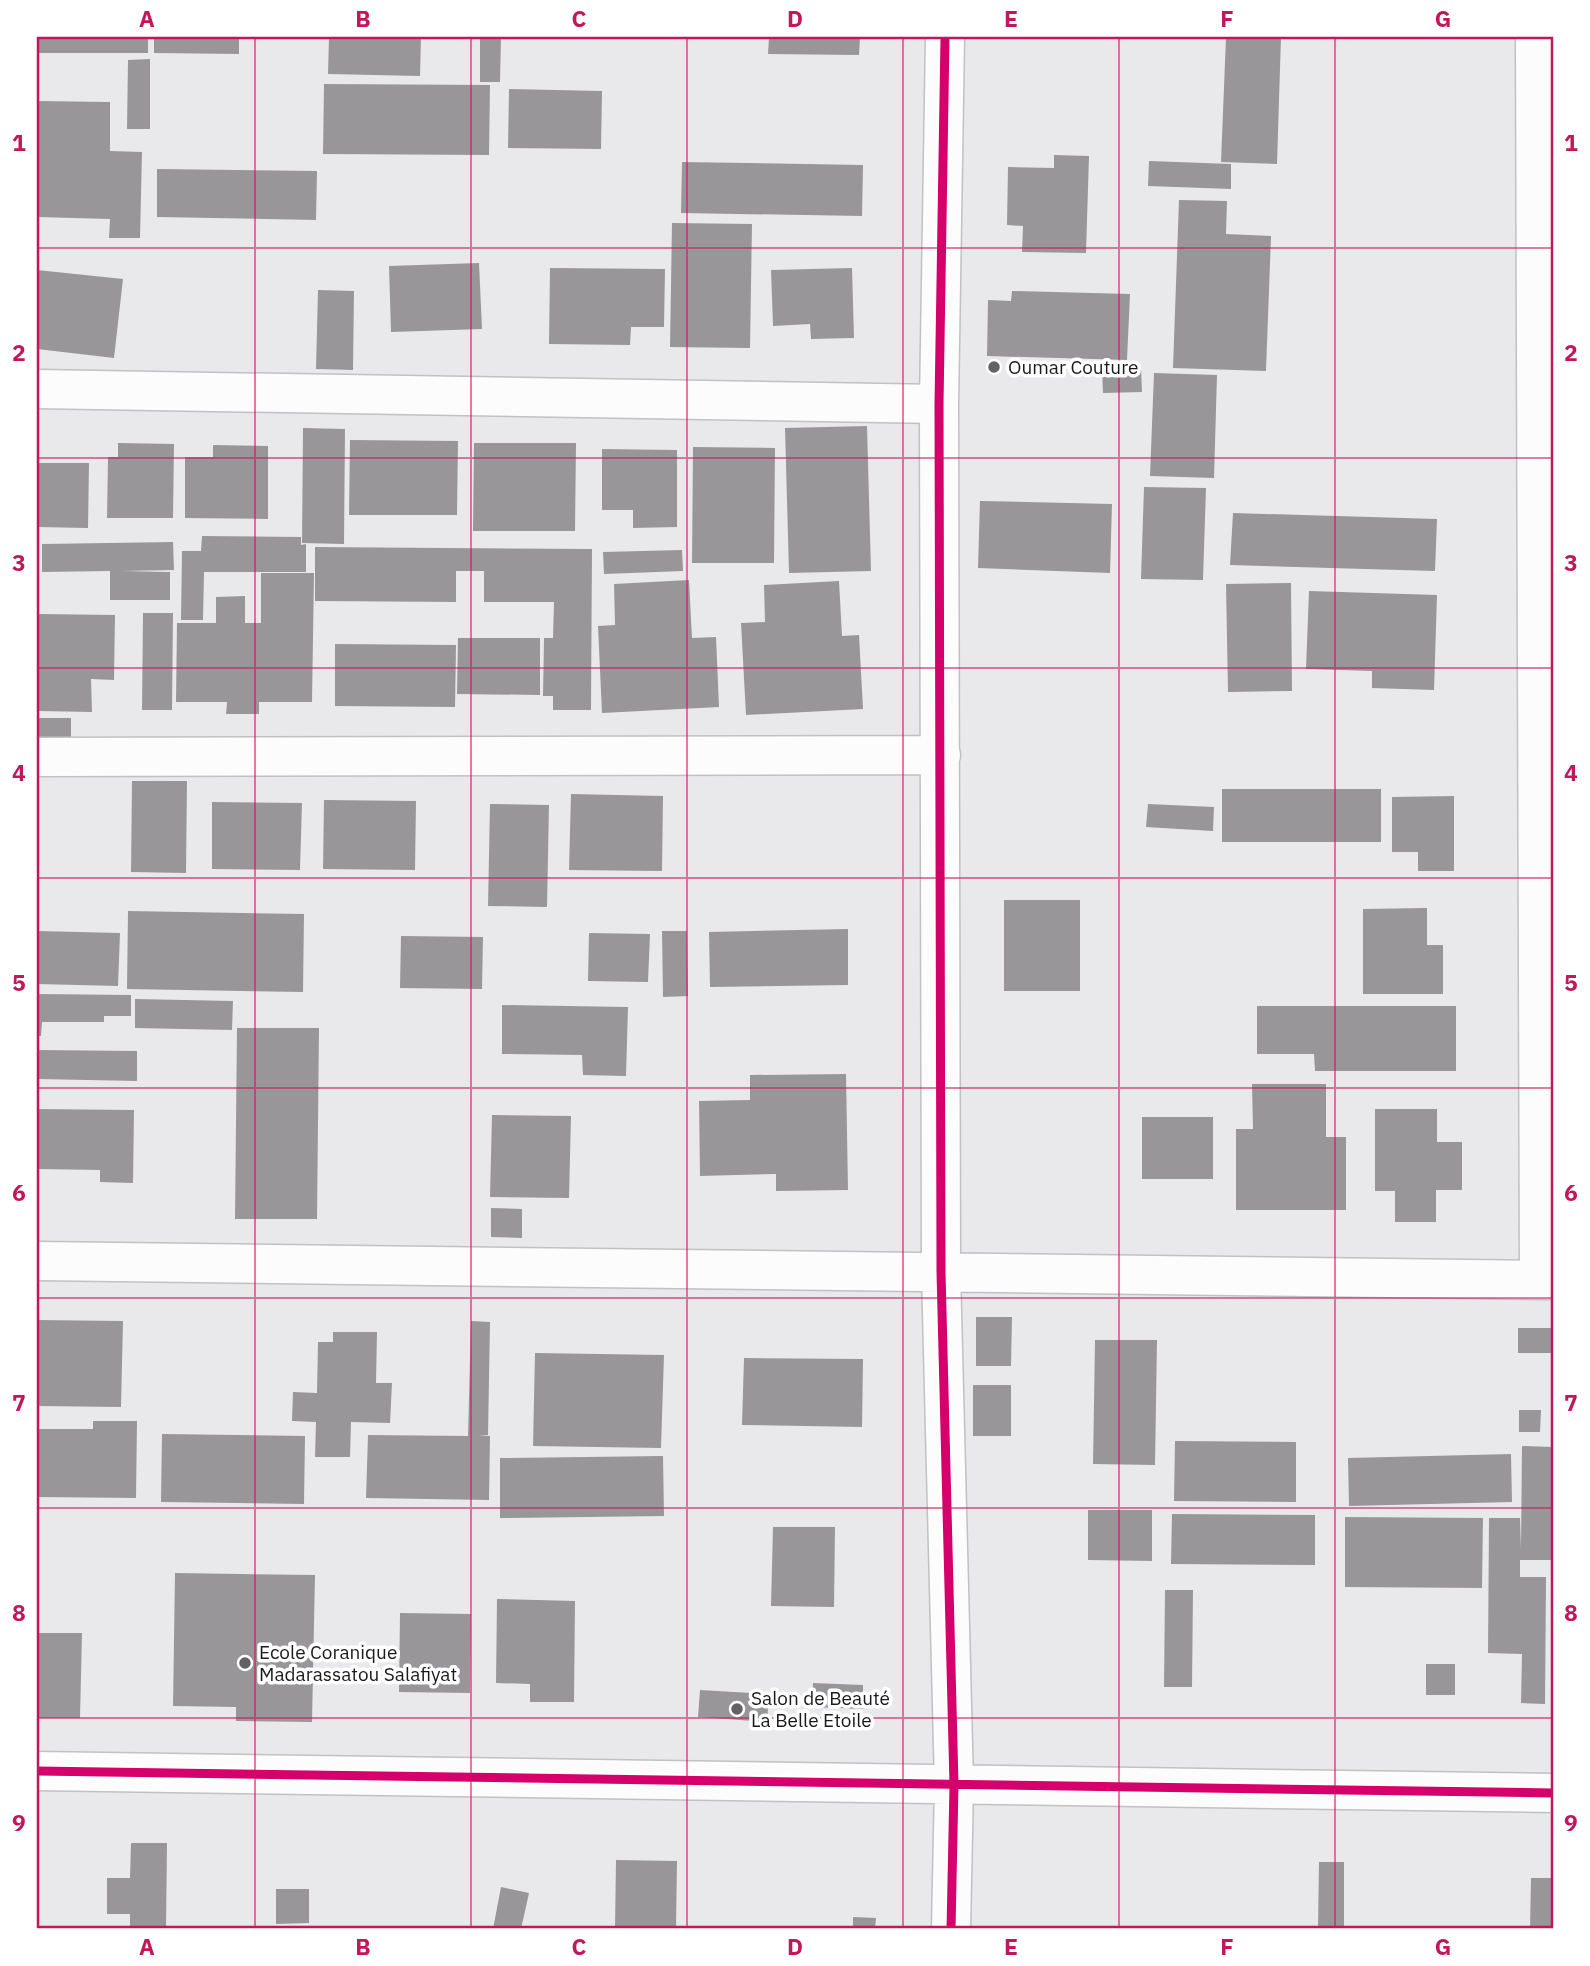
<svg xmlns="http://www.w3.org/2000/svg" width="1590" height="1966" viewBox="0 0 1590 1966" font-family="'IBM Plex Sans',sans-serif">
<rect width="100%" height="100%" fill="#e9e9ec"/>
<path fill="#989698" d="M37,37H148V53H37Z
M154,37H239V54L154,53Z
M329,37H421L420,76L328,74Z
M480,37H501L500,82H480Z
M769,37H860L859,55L768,54Z
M1226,37H1281L1277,164L1221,162Z
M150,59V129H127L128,60Z
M324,84L490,85L489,155L323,154Z
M509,89L602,91L601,149L508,148Z
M37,101L110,102V151L142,152L140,238H109L110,219L37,217Z
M1054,155L1089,156L1086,253L1022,252L1023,226L1007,225L1008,167L1054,168Z
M1149,161L1231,164V189L1148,186Z
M682,162L863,165L862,216L681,213Z
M157,169L317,171L316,220L157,217Z
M1179,200L1227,201L1226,234L1271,236L1266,371L1173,368Z
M672,223L752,224L750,348L670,347Z
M479,263L482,329L391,332L389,266Z
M550,268L665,269L664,327H631L630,345L549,344Z
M852,268L854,338L811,339L810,324L773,326L771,270Z
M37,270L123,279L114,358L37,349Z
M318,290L354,291L353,370L316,369Z
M1012,291L1130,294L1127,360L987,356L988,300L1011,301Z
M1141,367L1142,392L1103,393L1102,368Z
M1154,373L1217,375L1214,478L1150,476Z
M867,426L871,571L789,573L785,428Z
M303,428L345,429L344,544L302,543Z
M350,440L458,441L457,515H349Z
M118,443L174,444L173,518H107L108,457H118Z
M474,443H576L575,531H473Z
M213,445L268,446V519L185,518V457H213Z
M693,447L775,448L774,563H692Z
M602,449L677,450V527L633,528V510H602Z
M37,463H89L88,528L37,527Z
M1144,487L1206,488L1203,580L1141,579Z
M980,501L1112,504L1110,573L978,568Z
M1233,513L1437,519L1435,571L1230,565Z
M202,536L301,537V545L306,544V572H204L203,620H181L182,551H201Z
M173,542L174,570L121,571L170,572V600H110V571L42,572V544Z
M315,547L592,549L591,710H553V696H543L544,638H553L554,602H484V571H456V602L315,601Z
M682,550L683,571L604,574L603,552Z
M261,573H314L312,702H259V714H226L227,702H176L177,623H216V597L245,596V623H261Z
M689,580L692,638L716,637L719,707L602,713L598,626L615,625L614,584Z
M839,581L842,636L859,635L863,709L746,715L741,623L765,622L764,585Z
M1291,583L1292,691L1228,692L1226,584Z
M1309,591L1437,595L1434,690L1372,688V671L1306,669Z
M143,613H173L172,710H142Z
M39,614L115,615L114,680L91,679L92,712L38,711Z
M458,638H540V695L457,694Z
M335,644L456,645L455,707L335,706Z
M37,718H71V749H37Z
M132,781H187L186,873L131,872Z
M1222,789H1381V842H1222Z
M571,794L663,796L662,871L569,870Z
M1454,796V871H1418V852H1392V797Z
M324,800L416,801L415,870L323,869Z
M212,802L302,803L300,870L212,869Z
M490,804L549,805L547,907L488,906Z
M1148,804L1214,807L1213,831L1146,827Z
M1004,900H1080V991H1004Z
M1427,908V945H1443V994H1363V909Z
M128,911L304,914L303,992L127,989Z
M848,929V985L710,987L709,932Z
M37,931L120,933L118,986L37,984Z
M662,931H687L688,996L663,997Z
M589,933L650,934L648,982L588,981Z
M401,936L483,937L482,989L400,988Z
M37,994L131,995V1016H104V1022H42L41,1036H37Z
M135,999L233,1001L232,1030L135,1028Z
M502,1005L628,1007L626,1076L583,1075L582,1055L502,1054Z
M1257,1006H1456V1071H1315L1314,1054H1257Z
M237,1028H319L317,1219H235Z
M37,1050L137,1051V1081L37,1079Z
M846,1074L848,1190L776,1191V1174L700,1176L699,1101L750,1100V1075Z
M1252,1084H1326V1137H1346V1210H1236V1129H1253Z
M37,1109L134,1110L133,1183L100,1182V1170L37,1169Z
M1375,1109H1437V1142H1462V1190H1436V1222H1395V1191H1375Z
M492,1115L571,1116L569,1198L490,1197Z
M1142,1117H1213V1179H1142Z
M491,1208L522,1209V1238L491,1237Z
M976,1317H1012L1011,1366H976Z
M37,1320L123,1321L121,1407L37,1406Z
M471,1321L490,1322L488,1435H478L490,1436L489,1500L366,1498L368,1435L468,1436Z
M1518,1328H1553V1353H1518Z
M333,1332H377L376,1383H392L390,1423L351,1422L350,1457H315L316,1422L292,1421L293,1392L317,1393L318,1342H333Z
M1095,1340H1157L1155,1465L1093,1464Z
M535,1353L664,1355L661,1448L533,1446Z
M744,1358L863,1359L862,1427L742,1425Z
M973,1385H1011V1436H973Z
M1519,1410H1541L1540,1432H1519Z
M93,1421H137L136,1498L37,1497V1429H93Z
M162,1434L305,1436L304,1504L161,1502Z
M1175,1441L1296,1442V1502L1174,1501Z
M1522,1446L1553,1447V1560H1520V1577H1546L1545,1704L1521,1703L1522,1654L1488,1653L1489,1518H1520L1521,1549Z
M1511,1454L1512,1502L1349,1506L1348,1458Z
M663,1456L664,1516L500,1518V1458Z
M1088,1510H1152V1561L1088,1560Z
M1172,1514L1315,1515V1565L1171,1564Z
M1345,1517L1483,1518L1482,1588L1345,1587Z
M773,1527H835L834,1607L771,1606Z
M175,1573L315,1575L312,1722L236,1721V1707L173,1706Z
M1165,1590H1193L1192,1687H1164Z
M497,1599L575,1601L574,1702H530V1684L496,1683Z
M400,1613L471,1614L470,1693L399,1692Z
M37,1633H82L80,1718H37Z
M1426,1664H1455V1695H1426Z
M813,1683L863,1685V1709L812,1707Z
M700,1690L769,1694L767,1722L698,1717Z
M131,1843H167L166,1929H130V1914H107V1878H130Z
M616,1860L677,1861L676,1929H615Z
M1319,1862H1344V1929H1318Z
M1531,1878H1553V1929H1530Z
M501,1887L529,1893L521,1929H493Z
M276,1889H309V1923L276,1924Z
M853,1917L876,1918L875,1929H853Z"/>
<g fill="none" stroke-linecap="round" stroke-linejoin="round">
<g stroke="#c1c1c3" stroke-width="41">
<path id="minor" d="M945,37L939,404L941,1272L954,1785L951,1929
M1535,37L1539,1280
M37,389L939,404
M37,757L941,755
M37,1261L1553,1280
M37,1771L1553,1793"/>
</g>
<use href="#minor" stroke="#fcfcfc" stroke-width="38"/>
<g stroke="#fff" stroke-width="13">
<path id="cycleway" d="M945,37L939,404L941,1272L954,1785L951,1929
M37,1771L1553,1793"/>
</g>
<use href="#cycleway" stroke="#d6006c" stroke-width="9"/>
</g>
<path fill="none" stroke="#c2185b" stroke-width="2" stroke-opacity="0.55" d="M255,37V1929M471,37V1929M687,37V1929M903,37V1929M1119,37V1929M1335,37V1929M37,248H1553M37,458H1553M37,668H1553M37,878H1553M37,1088H1553M37,1298H1553M37,1508H1553M37,1718H1553"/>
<g fill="#626264" stroke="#fff" stroke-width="2.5">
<circle cx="994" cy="367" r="7"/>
<circle cx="245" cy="1663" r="7"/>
<circle cx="737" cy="1709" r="7"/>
</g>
<g text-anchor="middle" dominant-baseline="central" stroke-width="7" stroke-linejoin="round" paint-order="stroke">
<g font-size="19" fill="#191a1b" stroke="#fff" text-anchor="start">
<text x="1008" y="367">Oumar Couture</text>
<text x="259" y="1652">Ecole Coranique<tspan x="259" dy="22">Madarassatou Salafiyat</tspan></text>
<text x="751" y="1698">Salon de Beauté<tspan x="751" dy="22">La Belle Etoile</tspan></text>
</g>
</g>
<rect width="1590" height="1966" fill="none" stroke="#ffffff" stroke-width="77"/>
<rect x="38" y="38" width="1514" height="1889" fill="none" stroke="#c2185b" stroke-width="2.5"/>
<g font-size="23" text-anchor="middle" font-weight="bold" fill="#c2185b">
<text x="147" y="27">A</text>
<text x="363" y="27">B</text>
<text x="579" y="27">C</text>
<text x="795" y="27">D</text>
<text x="1011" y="27">E</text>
<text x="1227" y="27">F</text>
<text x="1443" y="27">G</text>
<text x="19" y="151">1</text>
<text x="1571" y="151">1</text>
<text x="19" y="361">2</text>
<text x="1571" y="361">2</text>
<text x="19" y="571">3</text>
<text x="1571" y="571">3</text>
<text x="19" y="781">4</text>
<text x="1571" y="781">4</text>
<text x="19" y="991">5</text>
<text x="1571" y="991">5</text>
<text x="19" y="1201">6</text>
<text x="1571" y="1201">6</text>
<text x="19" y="1411">7</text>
<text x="1571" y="1411">7</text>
<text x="19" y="1621">8</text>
<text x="1571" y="1621">8</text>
<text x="19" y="1831">9</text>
<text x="1571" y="1831">9</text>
<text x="147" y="1955">A</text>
<text x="363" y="1955">B</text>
<text x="579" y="1955">C</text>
<text x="795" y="1955">D</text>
<text x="1011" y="1955">E</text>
<text x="1227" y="1955">F</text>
<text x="1443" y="1955">G</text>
</g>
</svg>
